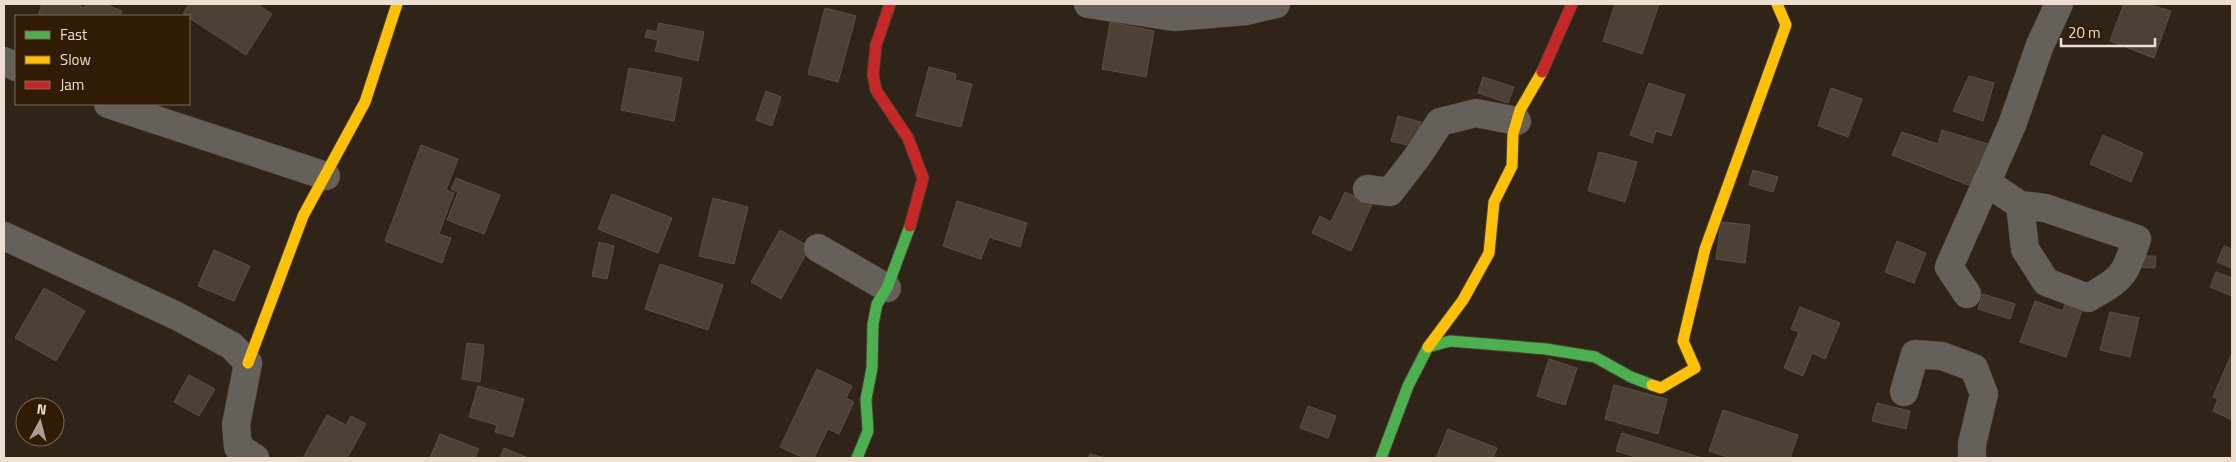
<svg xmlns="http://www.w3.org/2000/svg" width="2236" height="462" viewBox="0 0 2236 462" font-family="'Titillium Web',sans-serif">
<rect width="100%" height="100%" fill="#302418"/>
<path fill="#4d4034" stroke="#5a5046" d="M42,4H74L85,8L86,4H104L122,11L120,16H38Z
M189,4H257L272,14L246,55L183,14Z
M1615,4H1659L1642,54L1603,41Z
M2124,4H2147L2171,11L2154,58L2110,41Z
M825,8L856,16L838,82L808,74Z
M1110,22L1154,31L1146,77L1102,69Z
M659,23L704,32L698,61L655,51L658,40L645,37L647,30L657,32Z
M929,67L956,74L955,80L972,84L961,127L916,116Z
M629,68L682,78L674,121L621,110Z
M1969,76L1994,83L1983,121L1953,111Z
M1483,77L1514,87L1508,103L1478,93Z
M1649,83L1685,95L1671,136L1656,131L1652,143L1630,135Z
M1831,88L1862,99L1848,137L1818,126Z
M766,91L781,97L772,126L756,120Z
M1398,116L1421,122L1415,147L1391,141Z
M1942,130L1988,144L1971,186L1892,155L1902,132L1938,144Z
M2103,135L2143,153L2131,182L2090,164Z
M421,145L458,159L446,190L454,193L439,234L451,238L442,263L385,241Z
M1599,152L1637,162L1625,202L1588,191Z
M1753,170L1778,177L1773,192L1749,185Z
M456,178L500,195L484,234L447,220L458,192L451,189Z
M1345,192L1372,204L1351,251L1312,233L1320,216L1331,222Z
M612,194L672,218L658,253L598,229Z
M713,198L748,207L734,264L699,256Z
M957,201L1027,223L1020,247L989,237L981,259L943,246Z
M1721,222L1750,225L1745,263L1716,259Z
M780,230L810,247L781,299L751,282Z
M1897,241L1926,253L1914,283L1885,272Z
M599,242L614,246L607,279L592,276Z
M2224,246L2232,249V268L2217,262Z
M214,250L250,266L234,301L198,286Z
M2141,256H2156L2155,268L2140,267Z
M660,264L723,285L708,330L645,309Z
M2216,272L2232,278V296L2210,287Z
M44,288L85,311L56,361L15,338Z
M1983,294L2015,304L2010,319L1978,309Z
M2066,300L2083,307L2066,357L2020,342L2035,301L2063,311Z
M1800,307L1840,323L1825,359L1812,353L1803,376L1784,368L1799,332L1791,329Z
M2110,312L2139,318L2130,357L2100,350Z
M467,343L484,345L480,382L462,379Z
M2232,353V420L2213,411L2218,399L2213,397Z
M1549,359L1577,368L1565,405L1537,396Z
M817,369L852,386L846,398L854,402L839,434L828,429L814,458H804L780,447Z
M189,375L215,389L199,416L174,402Z
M1614,385L1667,399L1658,434L1605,419Z
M478,386L524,399L513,437L495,432L497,425L469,417Z
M1877,403L1910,411L1906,429L1872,421Z
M1308,406L1336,416L1328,438L1300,428Z
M1723,410L1798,435L1790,458H1731L1709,451Z
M327,415L346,425L351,416L366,424L347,458H303Z
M1448,429L1497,448L1493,458H1436Z
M1622,433L1702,458H1639L1616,451Z
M440,434L479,449L475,458H430Z
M504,448L528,458H500Z
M1090,454L1106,458H1088Z"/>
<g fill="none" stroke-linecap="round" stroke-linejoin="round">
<g stroke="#493e35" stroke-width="29">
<path id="street" d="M1088,4L1174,17L1246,11L1276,4
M4,61L16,67
M108,104L326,176
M1986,182L2020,205L2045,208L2137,239C2124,277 2123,278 2088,298L2046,282L2025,249L2020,205
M1367,189L1390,192L1417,157L1440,122L1476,113L1517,121
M4,236L177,316L232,346L248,363L236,425L238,447L255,458
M818,248L887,288
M1967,294L1949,267L2012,125L2040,45L2059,4
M1904,392L1915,354L1942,356L1974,368L1984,394L1972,444V458"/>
</g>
<g stroke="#493e35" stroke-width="13">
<path id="fast" d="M857,458L868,431L866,399L872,368L873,324L877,304L887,288L910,226
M1381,458L1408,386L1428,347L1450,341L1546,349L1595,357L1631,377L1652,385"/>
</g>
<g stroke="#493e35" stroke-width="13">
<path id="slow" d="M1428,347L1463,300L1489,253L1494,202L1512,166L1513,134L1520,110L1542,72
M248,363L303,216L365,102L397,4
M1652,385L1661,388L1695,368L1683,341L1705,249L1786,25L1777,4"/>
</g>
<g stroke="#493e35" stroke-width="13">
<path id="jam" d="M890,4L876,45L873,75L876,90L908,138L923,178L910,226
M1542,72L1572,4"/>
</g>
<use href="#street" stroke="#66605b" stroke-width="28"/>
<use href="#fast" stroke="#4caf50" stroke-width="11"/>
<use href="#slow" stroke="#ffc107" stroke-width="11"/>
<use href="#jam" stroke="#c62828" stroke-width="11"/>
</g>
<rect width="2236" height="462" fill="none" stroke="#eeded2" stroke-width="10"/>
<rect x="15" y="15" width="175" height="90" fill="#311b05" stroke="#7d6957"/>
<rect x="25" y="31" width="25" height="8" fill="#4caf50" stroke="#7d6957"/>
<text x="60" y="40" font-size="15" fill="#eeded2">Fast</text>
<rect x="25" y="56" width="25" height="8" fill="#ffc107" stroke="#7d6957"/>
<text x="60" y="65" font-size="15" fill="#eeded2">Slow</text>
<rect x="25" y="81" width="25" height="8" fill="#c62828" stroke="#7d6957"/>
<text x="60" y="90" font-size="15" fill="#eeded2">Jam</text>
<g transform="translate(40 422) rotate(7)"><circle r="24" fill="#311b05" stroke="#7d6957"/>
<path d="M0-4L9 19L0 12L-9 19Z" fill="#ac9d91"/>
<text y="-8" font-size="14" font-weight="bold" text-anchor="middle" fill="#eeded2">N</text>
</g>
<path d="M2061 38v8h94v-8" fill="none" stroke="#eeded2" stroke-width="2.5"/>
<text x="2068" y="38" font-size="15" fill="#eeded2" stroke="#311b05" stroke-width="4" paint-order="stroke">20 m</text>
</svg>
